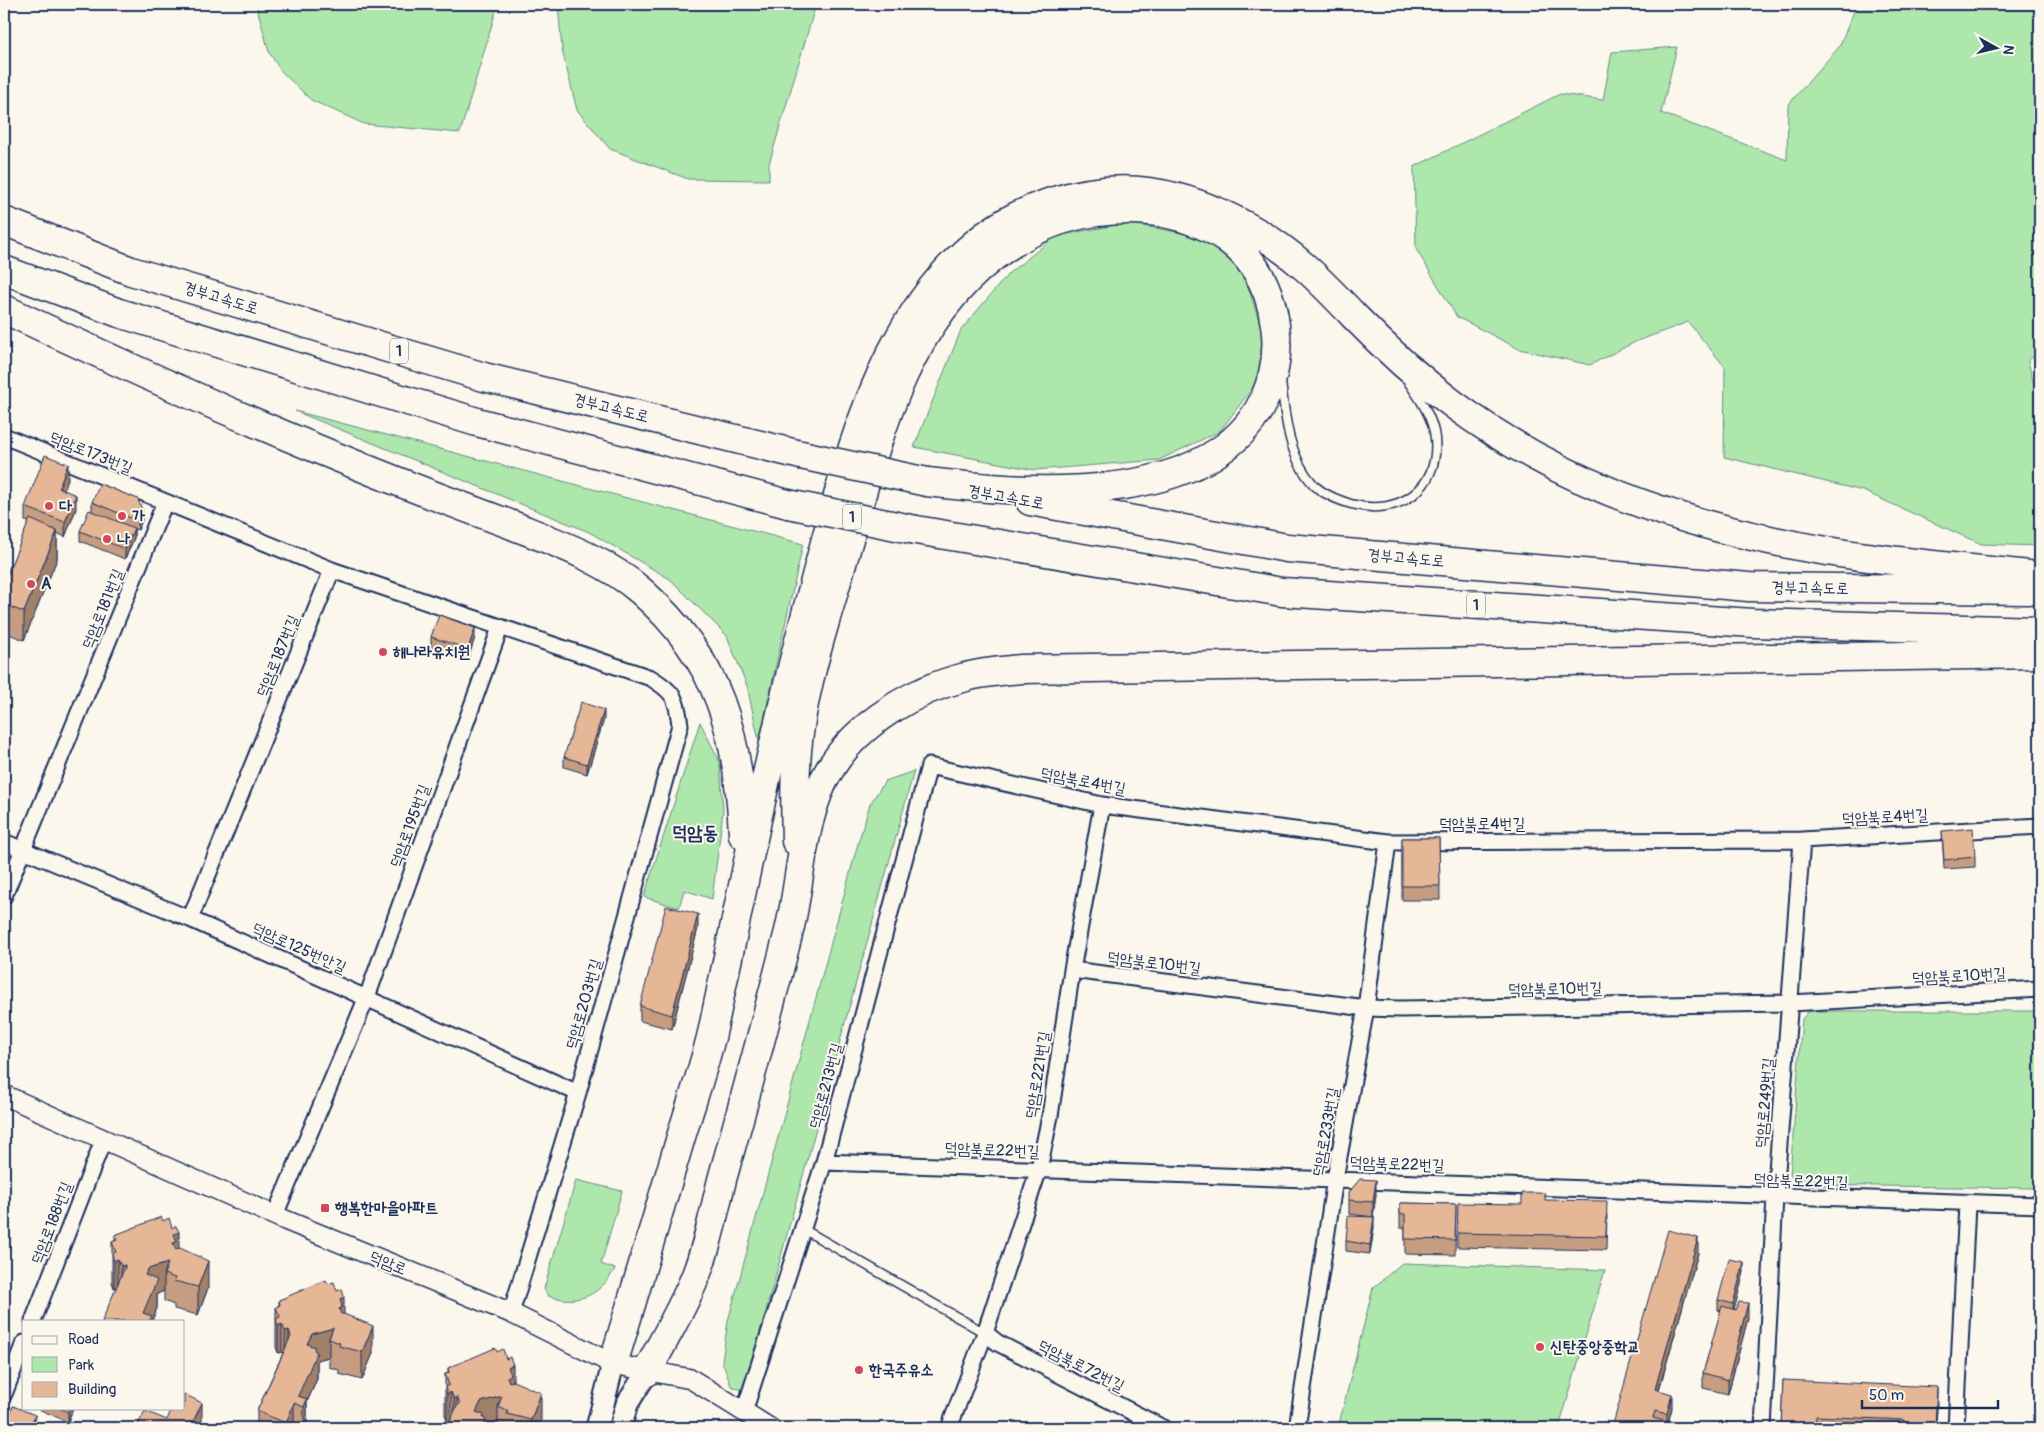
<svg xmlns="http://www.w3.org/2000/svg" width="2044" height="1432" viewBox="0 0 2044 1432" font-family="Pangolin,'Poor Story',sans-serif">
<rect width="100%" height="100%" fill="#fbf7ec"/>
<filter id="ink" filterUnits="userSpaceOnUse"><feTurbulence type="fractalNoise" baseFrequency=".02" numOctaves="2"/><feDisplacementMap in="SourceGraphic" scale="10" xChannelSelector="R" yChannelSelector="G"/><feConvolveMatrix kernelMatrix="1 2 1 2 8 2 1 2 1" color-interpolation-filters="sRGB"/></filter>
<g filter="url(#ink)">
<path fill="#ade7ac" stroke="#648b85" d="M256,4H498L460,133L364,124L311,100L281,71L269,52Z
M558,4H816L769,164V180L688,179L610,149L577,110L562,50Z
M1857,4H2040V351L2028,361L2034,385H2040V546L1981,544L1863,491L1724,457L1725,367L1688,322L1635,342L1590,365L1519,349L1457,317L1416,249L1414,167L1560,94L1603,100L1612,52L1677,47L1661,113L1787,160L1788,105L1839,47Z
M1127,223L1199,236L1243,271L1262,330L1260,378L1220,431L1159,460L1035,470L914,447L961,330L1009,273L1056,236Z
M295,411L803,544L759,741L747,686L727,636L670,579L589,532Z
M700,722L720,762L723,811L712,899L684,890L679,908L644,897Z
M914,771L744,1391L731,1386L722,1361L728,1321L859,840L870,804L885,781Z
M1809,1011H2040V1188L1798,1185L1790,1175L1802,1019Z
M576,1180L622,1191L601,1264L615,1269C599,1296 579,1305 548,1296L544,1289Z
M1402,1263L1605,1270L1559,1428H1338L1373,1288Z"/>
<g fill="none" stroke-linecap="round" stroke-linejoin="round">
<g stroke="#1b2f5e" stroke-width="11">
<path id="service" d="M1281,381C1285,416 1288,457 1314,485C1324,495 1338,500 1351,504C1399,517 1440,489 1435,438C1433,418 1420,399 1409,383
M803,1229L985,1333"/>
</g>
<g stroke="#1b2f5e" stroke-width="19">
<path id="minor" d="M4,436L332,570L651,678C674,692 677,698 680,725L578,1093L511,1313
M4,842L190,919L578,1093
M4,896L165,502
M190,919L332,570
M1072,970L1366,1008L1400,1009L1791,1003L2040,989
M824,1162L2040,1205
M275,1215L367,997L500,628
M33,1321L104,1138
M985,1333L998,1343L1163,1428
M4,1394L24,1343
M744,1412L824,1162L929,766L1102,805L1388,842L1802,840L2040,826
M949,1428L985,1333L1039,1169L1050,1116L1072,970L1102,805
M1297,1428L1335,1179L1366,1008L1388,842
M1763,1428L1775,1197L1802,840
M1956,1428L1967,1204"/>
</g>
<g stroke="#1b2f5e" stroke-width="22">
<path id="tertiary" d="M4,1095L285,1220L511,1313L613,1364L691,1379L770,1428"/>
</g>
<g stroke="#1b2f5e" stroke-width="25">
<path id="secondary" d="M597,1428L613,1364
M620,1428L627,1404L647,1372"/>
</g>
<g stroke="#1b2f5e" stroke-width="31">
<path id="motorway" d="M4,221L131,271L484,377L801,455
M4,270L119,313L477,422L788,504
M4,309C129,368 255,425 384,476C426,493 469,509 512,525C557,543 604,559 641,591C720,660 739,735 743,835
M1030,501L1287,548L1749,587L2029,590
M916,530L1282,592L1753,623L2040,631
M796,841C795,803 794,764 800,726C809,668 829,610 845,553C876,446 901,329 993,257C1024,233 1058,217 1097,212C1135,207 1175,211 1209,228C1248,247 1270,283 1275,325C1280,358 1272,392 1252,420C1188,507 1023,493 927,482
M613,1364C635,1292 656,1220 678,1147C689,1109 703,1071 712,1033C742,893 769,752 806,614C846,468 886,255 1051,202C1122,179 1182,191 1246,226C1290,249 1321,281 1355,317C1385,348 1418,378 1453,404C1562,485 1694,529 1827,551C1897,563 1969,568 2040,576
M647,1372C663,1341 681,1311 694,1280C708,1247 714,1210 723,1176C746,1095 768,1013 789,931C802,878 801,816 830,769C857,724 915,689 966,677C984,672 1003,671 1021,669L2040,654"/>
</g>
<use href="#service" stroke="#fbf7ec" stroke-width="8"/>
<use href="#minor" stroke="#fbf7ec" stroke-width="15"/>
<use href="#tertiary" stroke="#fbf7ec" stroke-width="19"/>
<use href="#secondary" stroke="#fbf7ec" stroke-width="21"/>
<use href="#motorway" stroke="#fbf7ec" stroke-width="28"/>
<g stroke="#1b2f5e" stroke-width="31" stroke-linecap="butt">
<path id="motorway-bridge" d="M801,455L927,482
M788,504L916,530"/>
</g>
<use href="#motorway-bridge" stroke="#fbf7ec" stroke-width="28"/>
</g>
<path fill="#c69d81" stroke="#1b2f5e" d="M68,479L64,490L76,509L65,537L57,533V559L24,640L4,632V582L29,522L25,521V507Z
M92,502L142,520L138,530L134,529V538L125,559L80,541V531L92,511Z
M431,637H475L468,659L431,647Z
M604,719L587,774L564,767V757Z
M1942,831L1975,857V867L1944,869Z
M1402,838H1439L1440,900H1402Z
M698,928L672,1029L640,1021V1006Z
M1376,1194L1373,1217L1349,1214V1200Z
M1545,1200L1607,1215L1606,1250L1457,1247V1233L1522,1204Z
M1400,1203L1456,1204L1455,1255L1405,1254V1228H1400Z
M163,1221L172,1228L179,1249L208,1288L198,1315L174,1309V1305L164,1301V1291L157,1294V1308L152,1321L117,1287L114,1288L112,1282V1242L115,1241V1235Z
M1374,1227L1370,1254L1346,1251V1241Z
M1698,1253L1659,1390L1672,1408L1668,1423V1428H1612Z
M1744,1272L1734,1309L1748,1318L1728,1394L1703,1388V1373L1721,1311L1718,1310V1300Z
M328,1284L344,1314L373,1353L362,1380L339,1374V1370L329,1367V1357L317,1360V1379L307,1402V1428H257V1411L283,1353L282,1352L278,1353L276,1347V1307L279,1305V1300Z
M497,1352L513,1381L541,1421L539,1428H498V1424L486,1428L451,1420L447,1421L445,1415V1374L448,1373V1368Z
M1783,1380L1937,1406L1936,1428H1781Z
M36,1408H73L68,1422Z"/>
<path fill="#a18069" stroke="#1b2f5e" d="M68,464V479L59,502V488Z
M76,495V509L65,537V522Z
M142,510V520L138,530V521Z
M134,528V538L125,559V549Z
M57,531V559L24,640V612Z
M475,628V637L468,659V649Z
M604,710V719L587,774V764Z
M698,914V928L672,1029V1015Z
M1376,1180V1194L1373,1217V1202Z
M1374,1217V1227L1370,1254V1245Z
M179,1232V1259L173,1243L174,1234Z
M1698,1238V1253L1655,1403V1389Z
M118,1259V1287L114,1288V1261Z
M208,1261V1288L198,1315V1287Z
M1744,1262V1272L1733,1314V1304Z
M168,1263L164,1274V1291L157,1294V1308L152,1321H143L145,1275L148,1269Z
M125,1265V1292L121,1293V1266Z
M344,1297V1325L339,1309L340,1299Z
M1748,1303V1318L1728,1394V1380Z
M282,1324V1352L278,1353V1326Z
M373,1326V1353L362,1380V1352Z
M333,1328L329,1339V1357L317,1360V1379L307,1402V1428H304V1407L298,1396L307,1344L312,1334Z
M289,1330V1357L285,1359V1331Z
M513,1365V1393L507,1377L508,1367Z
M1937,1387V1406L1936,1428H1935Z
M451,1392V1420L447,1421V1394Z
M541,1393V1421L539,1428H531V1420Z
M1672,1394V1408L1668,1423V1428H1667V1414Z
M502,1396L498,1407V1424L486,1428H476V1412L481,1402Z
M457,1397V1425L454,1427V1399Z
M202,1403V1428H190Z
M294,1403V1428H286V1423Z
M70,1408H73L68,1422V1412Z
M35,1415V1428H30Z"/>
<path fill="#e6b796" stroke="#1b2f5e" d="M45,455L68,464L59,488L76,495L65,522L25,507Z
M100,484L138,499L142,510L138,521L92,502Z
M89,510L134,528L125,549L80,531Z
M30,519L57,531L24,612L4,605V582Z
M439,615L475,628L468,649L431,637Z
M581,702L604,710L587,764L564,757Z
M1973,828L1975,857L1944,860L1942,831Z
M1402,838H1439L1440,886H1402Z
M666,906L698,914L672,1015L640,1006Z
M1360,1179L1376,1180L1373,1202L1349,1200V1192Z
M1522,1193H1545V1200L1607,1201L1606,1236L1457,1233L1458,1203L1522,1204Z
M1400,1203L1456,1204L1455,1240L1405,1239V1214H1400Z
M1348,1216L1374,1217L1370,1245L1346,1241Z
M161,1217L163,1221L169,1218L172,1228L176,1226L179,1232L174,1234L177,1242L173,1243L176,1250L180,1248L208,1261L198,1287L174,1281L175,1278L164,1274L168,1263L148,1269L145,1275L157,1280L143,1313L152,1316L149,1321H102L125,1267V1265L121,1266L118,1259L114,1261L112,1254L116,1252L112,1242L117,1240L115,1235Z
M1668,1230L1698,1238L1655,1389L1672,1394L1667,1414L1655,1411L1653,1418L1668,1422L1667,1428H1612Z
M1729,1259L1744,1262L1733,1304L1718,1300Z
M326,1280L328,1284L334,1282L337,1291L342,1289L344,1297L340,1299L342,1307L339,1309L341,1314H344L373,1326L362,1352L339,1346L340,1343L329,1339L333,1328L312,1334L307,1344L315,1347L314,1350L317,1352L298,1396L307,1399L304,1407L294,1403L286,1423L257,1411L291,1336L289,1330L285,1331L282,1324L278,1326L276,1319L280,1317L276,1307L280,1305L279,1300Z
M1739,1302L1748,1303L1728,1380L1703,1373L1722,1306L1736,1310Z
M495,1348L497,1352L503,1349L506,1359L510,1357L513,1365L508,1367L511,1375L507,1377L509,1382L513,1381L541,1393L531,1420L507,1414L508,1411L498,1407L502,1396L481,1402L476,1412L484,1415L483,1418L486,1420L482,1428H447L457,1406L460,1404L457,1397L454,1399L451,1392L447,1394L445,1387L449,1385L445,1374L449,1373L448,1368Z
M1783,1380L1937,1387L1935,1428H1904V1420L1816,1416L1815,1428H1781Z
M184,1394L202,1403L190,1428H136L145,1411L167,1420L172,1408H184Z
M13,1406L35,1415L30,1428H5Z
M59,1408H70L68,1412Z
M1720,1422L1750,1424V1428H1720Z"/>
</g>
<g fill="#d1495b" stroke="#fbf7ec" stroke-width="2">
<circle cx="49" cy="506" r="5"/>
<circle cx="122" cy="516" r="5"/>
<circle cx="107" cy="539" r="5"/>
<circle cx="31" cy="584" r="5"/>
<circle cx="383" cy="652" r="5"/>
<rect x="320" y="1203" width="10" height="10" rx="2.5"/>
<circle cx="1540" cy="1347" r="5"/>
<circle cx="859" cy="1370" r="5"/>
</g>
<g text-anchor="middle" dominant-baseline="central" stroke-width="4" stroke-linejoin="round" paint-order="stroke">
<g fill="#fbf7ec" stroke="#5e6b89" stroke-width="1">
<rect x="390" y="338.5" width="18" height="25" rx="4"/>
<rect x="843" y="504.5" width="18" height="25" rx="4"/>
<rect x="1467" y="592.5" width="18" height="25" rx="4"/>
</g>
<g font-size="15" font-weight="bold" fill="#1b2f5e">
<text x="399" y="351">1</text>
<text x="852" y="517">1</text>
<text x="1476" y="605">1</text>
</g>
<g font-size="16" fill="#1b2f5e" stroke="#fbf7ec">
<text transform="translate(221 298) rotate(17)">경부고속도로</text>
<text transform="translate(611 408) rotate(14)">경부고속도로</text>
<text transform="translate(91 453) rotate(22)">덕암로173번길</text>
<text transform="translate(1006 497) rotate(10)">경부고속도로</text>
<text transform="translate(1406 558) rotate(5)">경부고속도로</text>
<text transform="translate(1810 588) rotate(1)">경부고속도로</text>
<text transform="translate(103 609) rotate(-68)">덕암로181번길</text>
<text transform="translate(278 656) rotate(-68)">덕암로187번길</text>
<text transform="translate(1083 781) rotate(11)">덕암북로4번길</text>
<text transform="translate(1885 817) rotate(-3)">덕암북로4번길</text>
<text x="1482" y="824">덕암북로4번길</text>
<text transform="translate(410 826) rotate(-70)">덕암로195번길</text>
<text transform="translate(299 948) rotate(24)">덕암로125번안길</text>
<text transform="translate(1154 963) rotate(7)">덕암북로10번길</text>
<text transform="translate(1959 976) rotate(-3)">덕암북로10번길</text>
<text transform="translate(1555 989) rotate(-1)">덕암북로10번길</text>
<text transform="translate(584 1004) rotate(-74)">덕암로203번길</text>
<text transform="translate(1038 1075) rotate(-81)">덕암로221번길</text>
<text transform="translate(826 1086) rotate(-75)">덕암로213번길</text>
<text transform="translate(1765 1103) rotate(-85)">덕암로249번길</text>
<text transform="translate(1326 1132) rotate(-80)">덕암로233번길</text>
<text transform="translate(992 1150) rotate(2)">덕암북로22번길</text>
<text transform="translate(1397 1164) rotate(2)">덕암북로22번길</text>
<text transform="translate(1801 1181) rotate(2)">덕암북로22번길</text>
<text transform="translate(52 1223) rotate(-69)">덕암로188번길</text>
<text transform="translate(388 1263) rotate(22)">덕암로</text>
<text transform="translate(1081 1366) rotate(27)">덕암북로72번길</text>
</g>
<g font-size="16" font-weight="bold" fill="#1b2f5e" stroke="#fbf7ec" text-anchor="start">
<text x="59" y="506">다</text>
<text x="132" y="516">가</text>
<text x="117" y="539">나</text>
<text x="41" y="584">A</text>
<text x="393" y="652">해나라유치원</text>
<text x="335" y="1208">행복한마을아파트</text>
<text x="1550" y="1347">신탄중앙중학교</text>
<text x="869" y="1370">한국주유소</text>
</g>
<g font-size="19" font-weight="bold" fill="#1b2f5e" stroke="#fbf7ec">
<text x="695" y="833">덕암동</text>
</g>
</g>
<rect width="2044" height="1432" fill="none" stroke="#fbf7ec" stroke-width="20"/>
<rect x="10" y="10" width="2024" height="1412" fill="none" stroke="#1b2f5e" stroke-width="2" filter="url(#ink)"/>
<rect x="22" y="1320" width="162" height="90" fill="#fbf7ec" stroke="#a1a7b3"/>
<rect x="32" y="1336" width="25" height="8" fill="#fbf7ec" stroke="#a1a7b3"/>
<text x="68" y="1344" font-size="15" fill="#1b2f5e">Road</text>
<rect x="32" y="1357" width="25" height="15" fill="#ade7ac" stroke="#a1a7b3"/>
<text x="68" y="1370" font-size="15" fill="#1b2f5e">Park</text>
<rect x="32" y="1382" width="25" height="15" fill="#e6b796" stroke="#a1a7b3"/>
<text x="68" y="1394" font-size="15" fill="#1b2f5e">Building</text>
<g transform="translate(1996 48) rotate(98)" stroke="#fbf7ec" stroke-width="4" paint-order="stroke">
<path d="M0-4L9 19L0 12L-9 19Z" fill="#1b2f5e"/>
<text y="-8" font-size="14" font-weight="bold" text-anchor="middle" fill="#1b2f5e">N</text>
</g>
<path d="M1862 1400v8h136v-8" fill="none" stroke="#1b2f5e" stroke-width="2.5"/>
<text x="1869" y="1400" font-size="15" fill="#1b2f5e" stroke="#fbf7ec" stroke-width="4" paint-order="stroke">50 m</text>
</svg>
